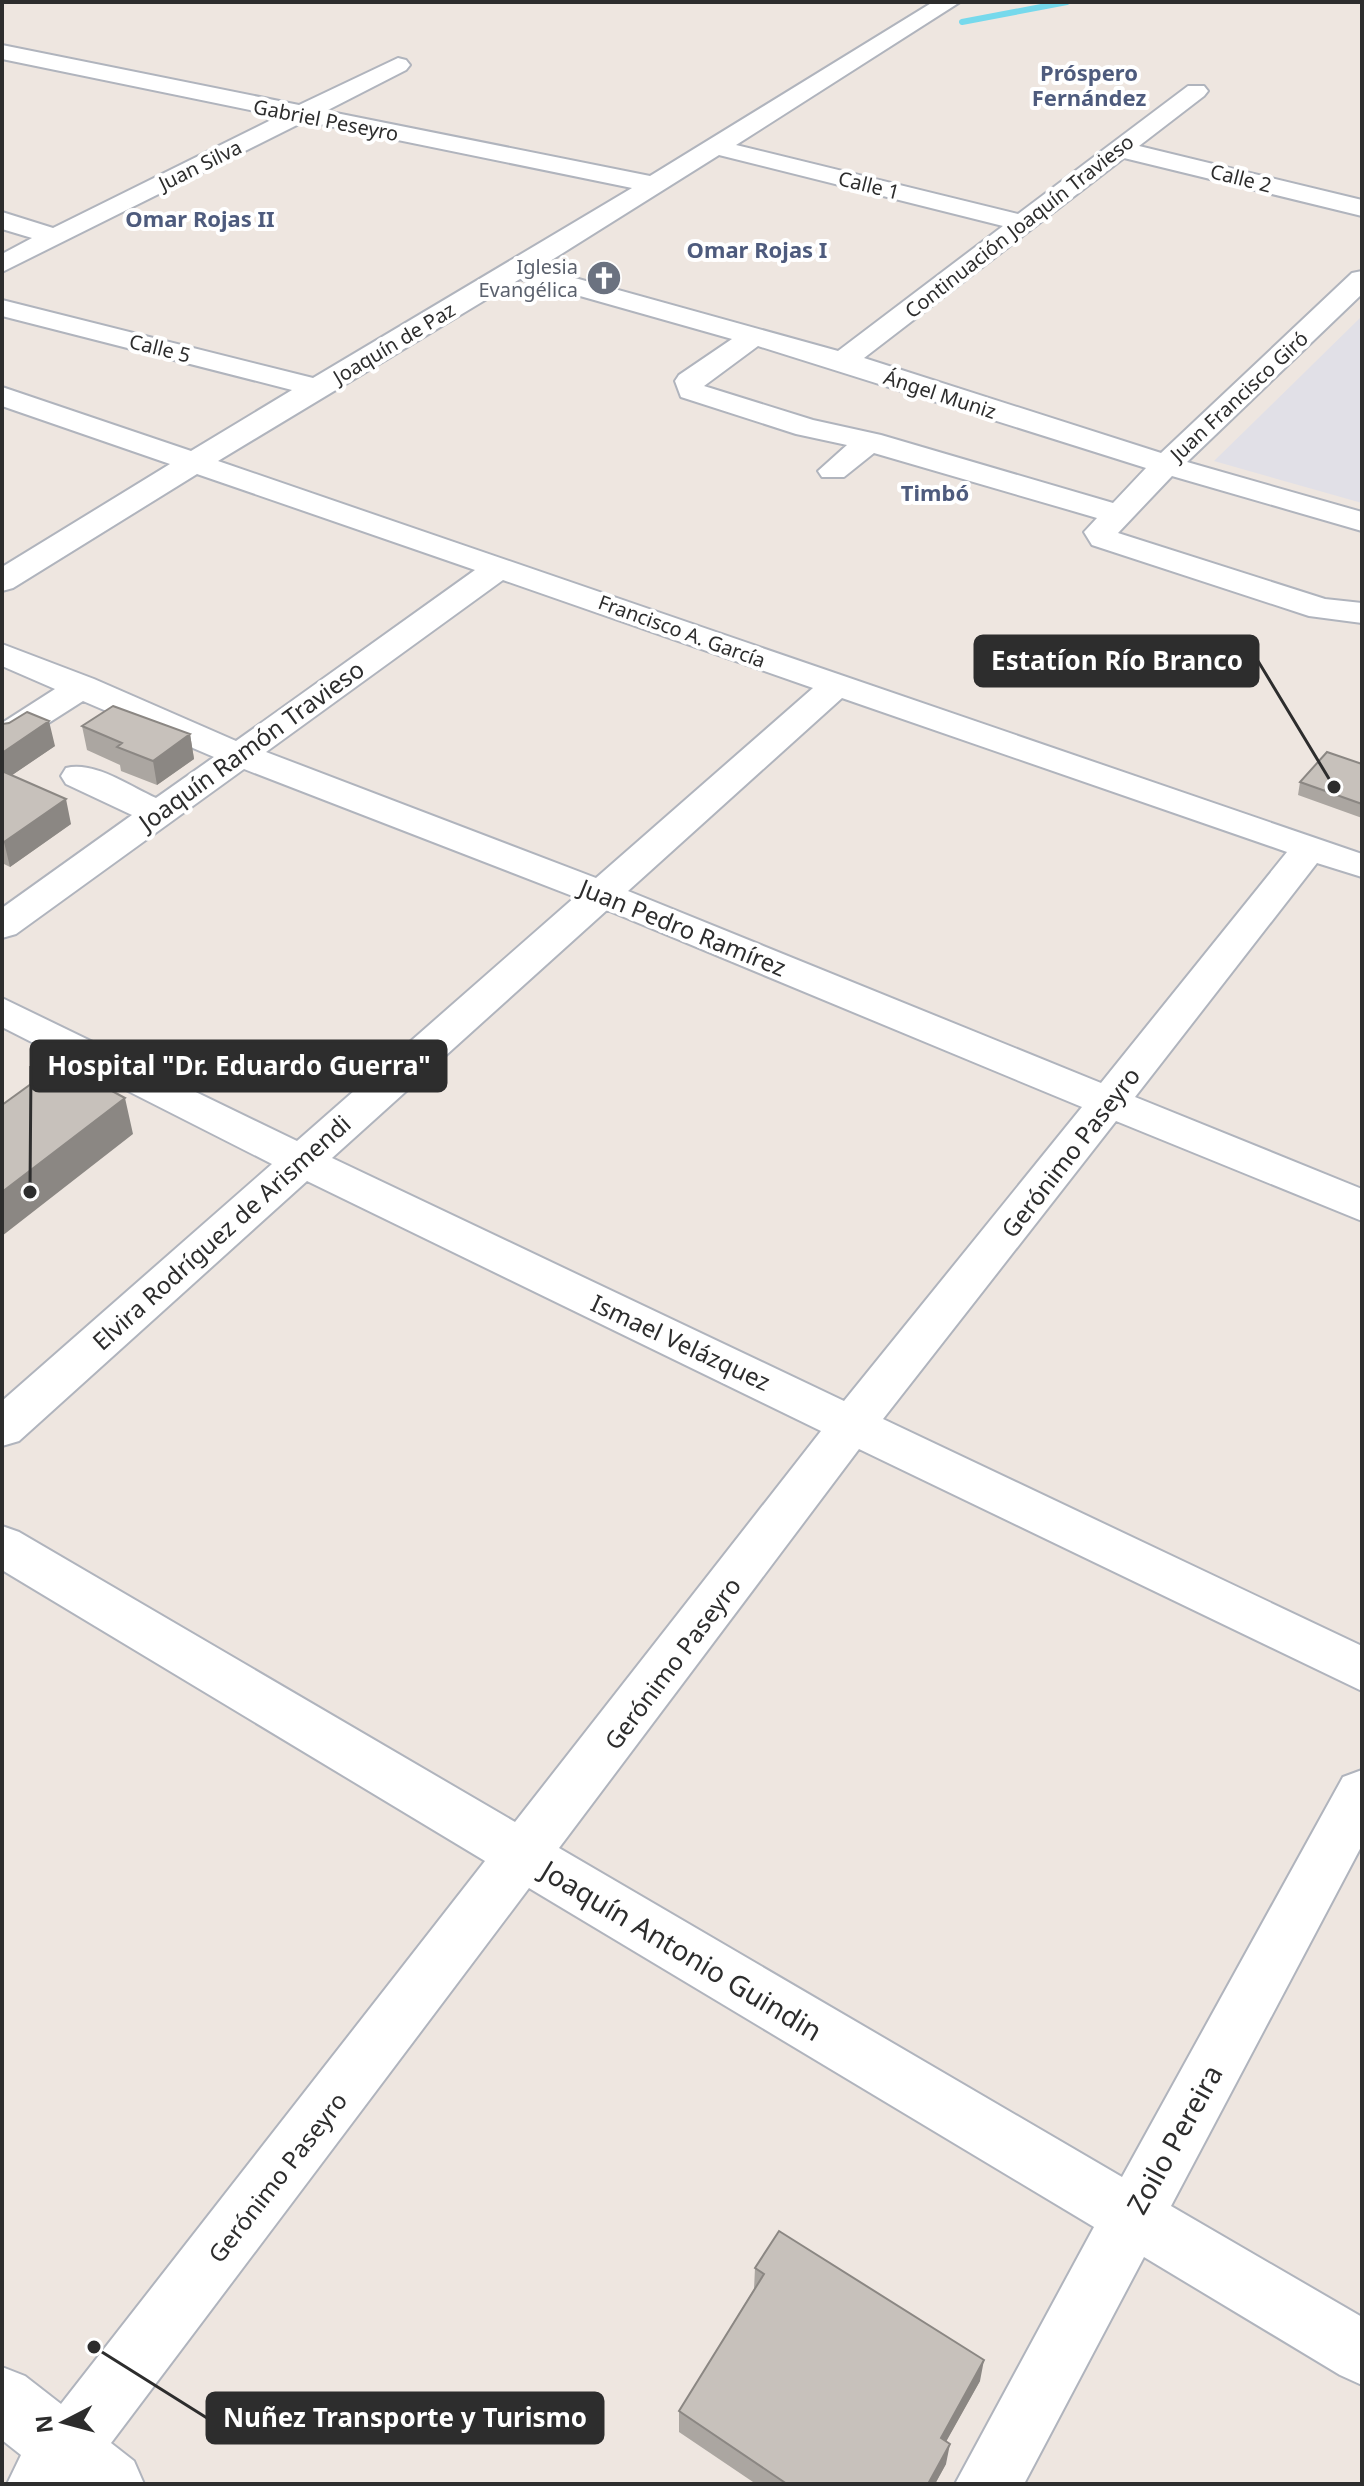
<svg xmlns="http://www.w3.org/2000/svg" width="1364" height="2486" viewBox="0 0 1364 2486" font-family="'Noto Sans',sans-serif">
<rect width="100%" height="100%" fill="#eee6e0"/>
<path fill="#e1e0e7" d="M1362,316V503L1214,461Z"/>
<g fill="none" stroke-linecap="round" stroke-linejoin="round">
<path stroke="#76d9ec" stroke-width="6" d="M962,22L1067,2"/>
<g stroke="#b0b4bd" stroke-width="4">
<path id="minor" d="M933,2H960L736,145L1018,214L1188,86H1204L1208,91L1204,96L1139,146L1362,200V216L1124,158L864,358L1161,453L1352,273L1362,271V294L1187,462L1362,512V531L1172,476L1118,533L1325,599L1362,603V623L1309,616L1092,545L1084,532L1097,518L874,453L844,477H822L818,471L847,445L796,434L681,397L675,381L679,375L732,339L520,279L218,461L1362,854V877L1317,863L1135,1097L1362,1189V1221L1116,1121L883,1419L1362,1646V1691L859,1449L559,1848L1122,2177L1343,1777L1362,1770V1845L1171,2206L1362,2317V2385L1340,2375L1144,2257L1024,2484H955L1094,2227L529,1888L111,2443L134,2461L144,2484H7L21,2455L2,2440V2367L25,2376L61,2404L485,1861L2,1570V1526L19,1532L515,1822L821,1431L307,1181L19,1441L2,1446V1401L272,1164L2,1027V998L297,1141L575,897L244,769L16,934L2,938V908L132,815L66,784L61,776L66,768C95,761 129,786 156,798L214,757L83,701L14,745L2,749V723L55,689L2,666V644L94,679L236,741L475,570L197,474L13,588L2,591V567L170,464L2,406V387L191,451L292,390L2,316V300L313,378L632,188L305,121L2,272V254L32,238L2,229V212L53,228L279,116L2,59V45L299,105L398,58L406,60L410,65L406,70L326,111L650,176ZM719,155L1003,226L838,351L539,268ZM758,346L1146,468L1113,503L881,435L813,420L704,386ZM503,580L813,688L596,878L266,752ZM842,698L1287,852L1101,1083L628,891ZM607,910L1082,1107L844,1401L332,1158Z"/>
</g>
<use href="#minor" fill="#fff" fill-rule="evenodd"/>
</g>
<path fill="#aba6a1" d="M2,724L55,746L12,775L71,824L10,867L2,863Z
M82,726L190,734L194,759L157,785L121,771L120,765L87,750Z
M1362,764V818L1298,795L1300,782Z
M755,2268L980,2381L946,2441V2464L935,2484H756L679,2432V2411L754,2289Z"/>
<path fill="#8b8783" d="M49,721L55,746L2,782V753Z
M190,734L194,759L157,785L153,761Z
M66,799L71,824L10,867L4,842Z
M125,1098L133,1134L2,1236V1192Z
M984,2360L980,2381L937,2458L941,2438Z
M950,2444L946,2464L935,2484H928Z"/>
<path fill="#c7c1bb" stroke="#8b8783" stroke-width="2" d="M113,706L190,734L153,761L117,747L122,743L82,726Z
M27,712L49,721L2,753V724L9,723Z
M1327,752L1362,764V804L1300,782Z
M2,771L66,799L4,842L2,841Z
M60,1063L125,1098L2,1192V1105Z
M779,2231L984,2360L941,2438L950,2444L928,2484H787L679,2411L764,2274L755,2268Z"/>
<defs>
<g id="church-disc" transform="scale(1.8)"><circle r="9.5" fill="#6b7280" stroke="#fff"/><path d="M-1.2-6h2.4v3.5h3.3v2.4h-3.3V6h-2.4V-.1h-3.3v-2.4h3.3Z" fill="#fff"/></g>
</defs>
<g fill-rule="evenodd">
<use href="#church-disc" x="604" y="278"/>
</g>
<g text-anchor="middle" dominant-baseline="central" stroke-width="8" stroke-linejoin="round" paint-order="stroke">
<g font-size="20" fill="#2d2d2d" stroke="#fff">
<text transform="translate(326 120) rotate(11)">Gabriel Peseyro</text>
<text transform="translate(200 165) rotate(-26)">Juan Silva</text>
<text transform="translate(1241 178) rotate(14)">Calle 2</text>
<text transform="translate(869 185) rotate(14)">Calle 1</text>
<text transform="translate(1019 226) rotate(-38)">Continuación Joaquín Travieso</text>
<text transform="translate(394 343) rotate(-31)">Joaquín de Paz</text>
<text transform="translate(160 348) rotate(14)">Calle 5</text>
<text transform="translate(940 394) rotate(18)">Ángel Muniz</text>
<text transform="translate(1239 396) rotate(-43)">Juan Francisco Giró</text>
<text transform="translate(682 631) rotate(20)">Francisco A. García</text>
</g>
<g font-size="20" fill="#5b616d" stroke="#fff" text-anchor="end">
<text x="578" y="266">Iglesia<tspan x="578" dy="23">Evangélica</tspan></text>
</g>
<g font-size="22" font-weight="bold" fill="#4e5b7d" stroke="#fff">
<text x="1089" y="72">Próspero<tspan x="1089" dy="25">Fernández</tspan></text>
<text x="200" y="218">Omar Rojas II</text>
<text x="757" y="249">Omar Rojas I</text>
<text x="935" y="492">Timbó</text>
</g>
<g font-size="24" fill="#2d2d2d" stroke="#fff">
<text transform="translate(251 745) rotate(-36)">Joaquín Ramón Travieso</text>
<text transform="translate(683 927) rotate(22)">Juan Pedro Ramírez</text>
<text transform="translate(1070 1152) rotate(-52)">Gerónimo Paseyro</text>
<text transform="translate(221 1232) rotate(-42)">Elvira Rodríguez de Arismendi</text>
<text transform="translate(681 1342) rotate(25)">Ismael Velázquez</text>
<text transform="translate(672 1663) rotate(-53)">Gerónimo Paseyro</text>
<text transform="translate(277 2177) rotate(-52)">Gerónimo Paseyro</text>
</g>
<g font-size="28" fill="#2d2d2d" stroke="#fff">
<text transform="translate(682 1950) rotate(31)">Joaquín Antonio Guindin</text>
<text transform="translate(1174 2139) rotate(-61)">Zoilo Pereira</text>
</g>
</g>
<path fill="none" stroke="#2d2d2d" stroke-width="3" d="M1334 787L1258 661M30 1192L31 1066M94 2347L207 2418"/>
<g fill="#2d2d2d" stroke="#fff" stroke-width="3">
<circle cx="1334" cy="787" r="8"/>
<circle cx="30" cy="1192" r="8"/>
<circle cx="94" cy="2347" r="8"/>
</g>
<g fill="#2d2d2d" stroke="#2d2d2d" stroke-width="3">
<rect x="975" y="636" width="283" height="50" rx="8"/>
<rect x="31" y="1041" width="415" height="50" rx="8"/>
<rect x="207" y="2393" width="396" height="50" rx="8"/>
</g>
<g font-size="26" text-anchor="middle" font-weight="bold" fill="#fff">
<text x="1117" y="670">Estatíon Río Branco</text>
<text x="239" y="1075">Hospital "Dr. Eduardo Guerra"</text>
<text x="405" y="2427">Nuñez Transporte y Turismo</text>
</g>
<rect width="1364" height="2486" fill="none" stroke="#2d2d2d" stroke-width="8"/>
<g transform="translate(64 2422) rotate(264)" stroke="#ffffff" stroke-width="6" paint-order="stroke">
<path d="M0-6L14 30L0 20L-14 30Z" fill="#2d2d2d"/>
<text y="-12" font-size="22" font-weight="bold" text-anchor="middle" fill="#2d2d2d">N</text>
</g>
</svg>
